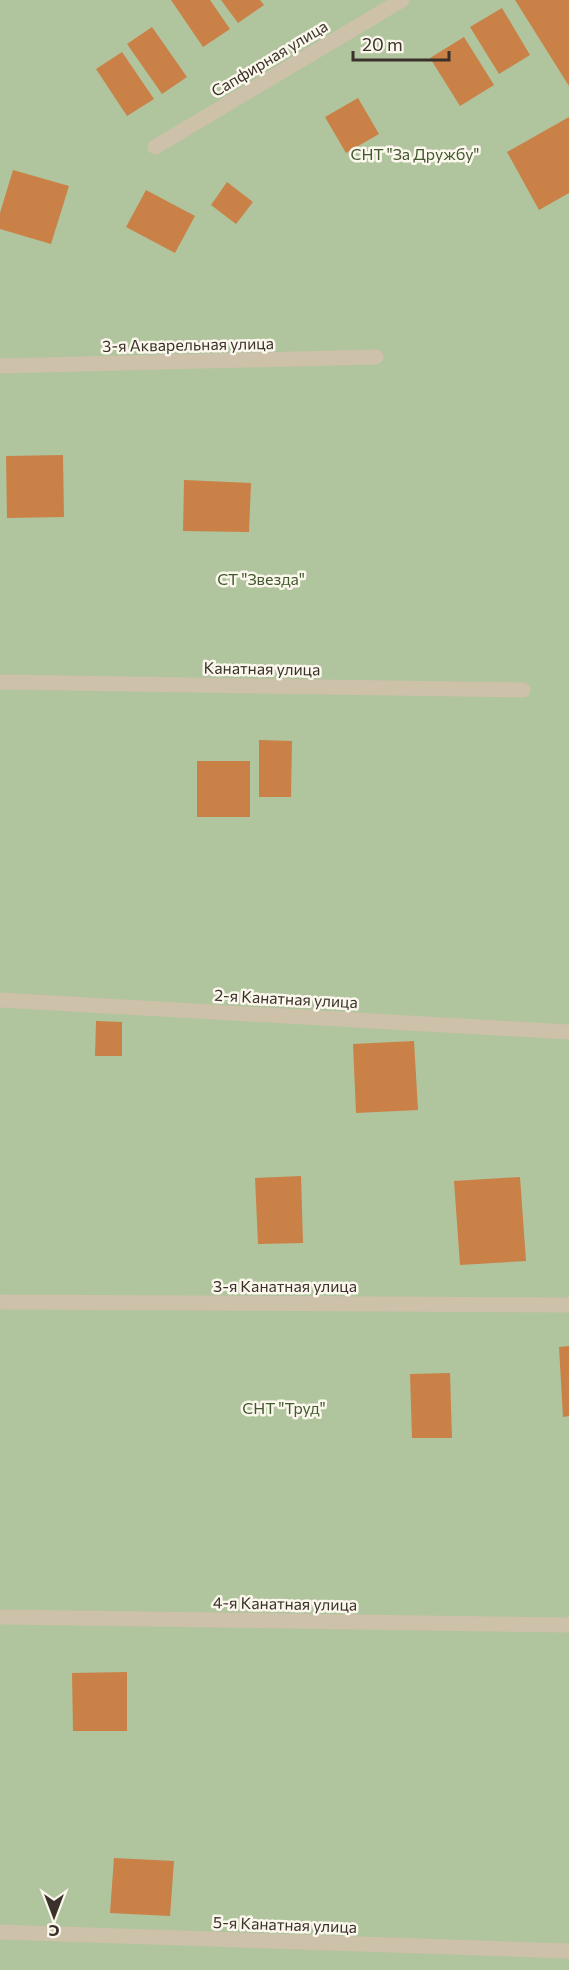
<svg xmlns="http://www.w3.org/2000/svg" width="569" height="1970" viewBox="0 0 569 1970" font-family="Commissioner,sans-serif">
<rect width="100%" height="100%" fill="#f4eedf"/>
<path fill="#b0c49e" d="M0,0H569V1970H0Z"/>
<path fill="#ca8147" d="M171,0H210L230,29L203,47Z
M221,0H260L264,5L238,23Z
M515,0H569V86Z
M502,8L530,55L499,74L470,27Z
M152,27L187,77L162,94L127,44Z
M464,37L494,85L460,106L430,58Z
M122,52L154,99L127,116L96,69Z
M358,98L379,134L346,153L325,117Z
M569,117V193L539,210L507,152Z
M13,170L69,186L51,244L0,229V213Z
M227,182L253,202L236,224L211,205Z
M146,190L195,216L175,253L126,227Z
M63,455L64,517L7,518L6,456Z
M184,480L251,483L249,532L183,531Z
M259,740L292,741L291,797H259Z
M197,761H250V817H197Z
M96,1021L122,1022V1056H95Z
M414,1041L418,1110L356,1113L353,1044Z
M301,1176L303,1243L258,1244L255,1178Z
M520,1177L526,1261L460,1265L454,1181Z
M569,1346V1416L563,1417L559,1347Z
M450,1373L452,1438H412L410,1374Z
M127,1672V1731H73L72,1673Z
M114,1858L174,1861L170,1916L110,1913Z"/>
<g fill="none" stroke-linecap="round" stroke-linejoin="round">
<path stroke="#cdc1aa" stroke-width="15" d="M155,147L402,0
M0,366L376,357
M0,682L523,690
M0,1000L569,1032
M0,1302L569,1305
M0,1617L569,1625
M0,1932L569,1951"/>
</g>
<g text-anchor="middle" dominant-baseline="central" stroke-width="5" stroke-linejoin="round" paint-order="stroke">
<g font-size="16" fill="#3a322a" stroke="#fbf7ec">
<text transform="translate(269 58) rotate(-31)">Сапфирная улица</text>
<text transform="translate(188 344) rotate(-1)">3-я Акварельная улица</text>
<text transform="translate(262 668) rotate(1)">Канатная улица</text>
<text transform="translate(286 998) rotate(3)">2-я Канатная улица</text>
<text x="285" y="1285">3-я Канатная улица</text>
<text transform="translate(285 1603) rotate(1)">4-я Канатная улица</text>
<text transform="translate(285 1924) rotate(2)">5-я Канатная улица</text>
</g>
<g font-size="16" fill="#40592d" stroke="#fbf7ec">
<text x="415" y="153">СНТ "За Дружбу"</text>
<text x="261" y="578">СТ "Звезда"</text>
<text x="284" y="1407">СНТ "Труд"</text>
</g>
</g>
<g transform="translate(54 1916) rotate(180)" stroke="#fbf7ec" stroke-width="4.5" paint-order="stroke">
<path d="M0-4.5L10 22L0 15L-10 22Z" fill="#3a322a"/>
<text y="-9" font-size="16" font-weight="bold" text-anchor="middle" fill="#3a322a">С</text>
</g>
<path d="M353 51v9h96v-9" fill="none" stroke="#3a322a" stroke-width="3"/>
<text x="362" y="51" font-size="18" fill="#3a322a" stroke="#fbf7ec" stroke-width="4.5" paint-order="stroke">20 m</text>
</svg>
